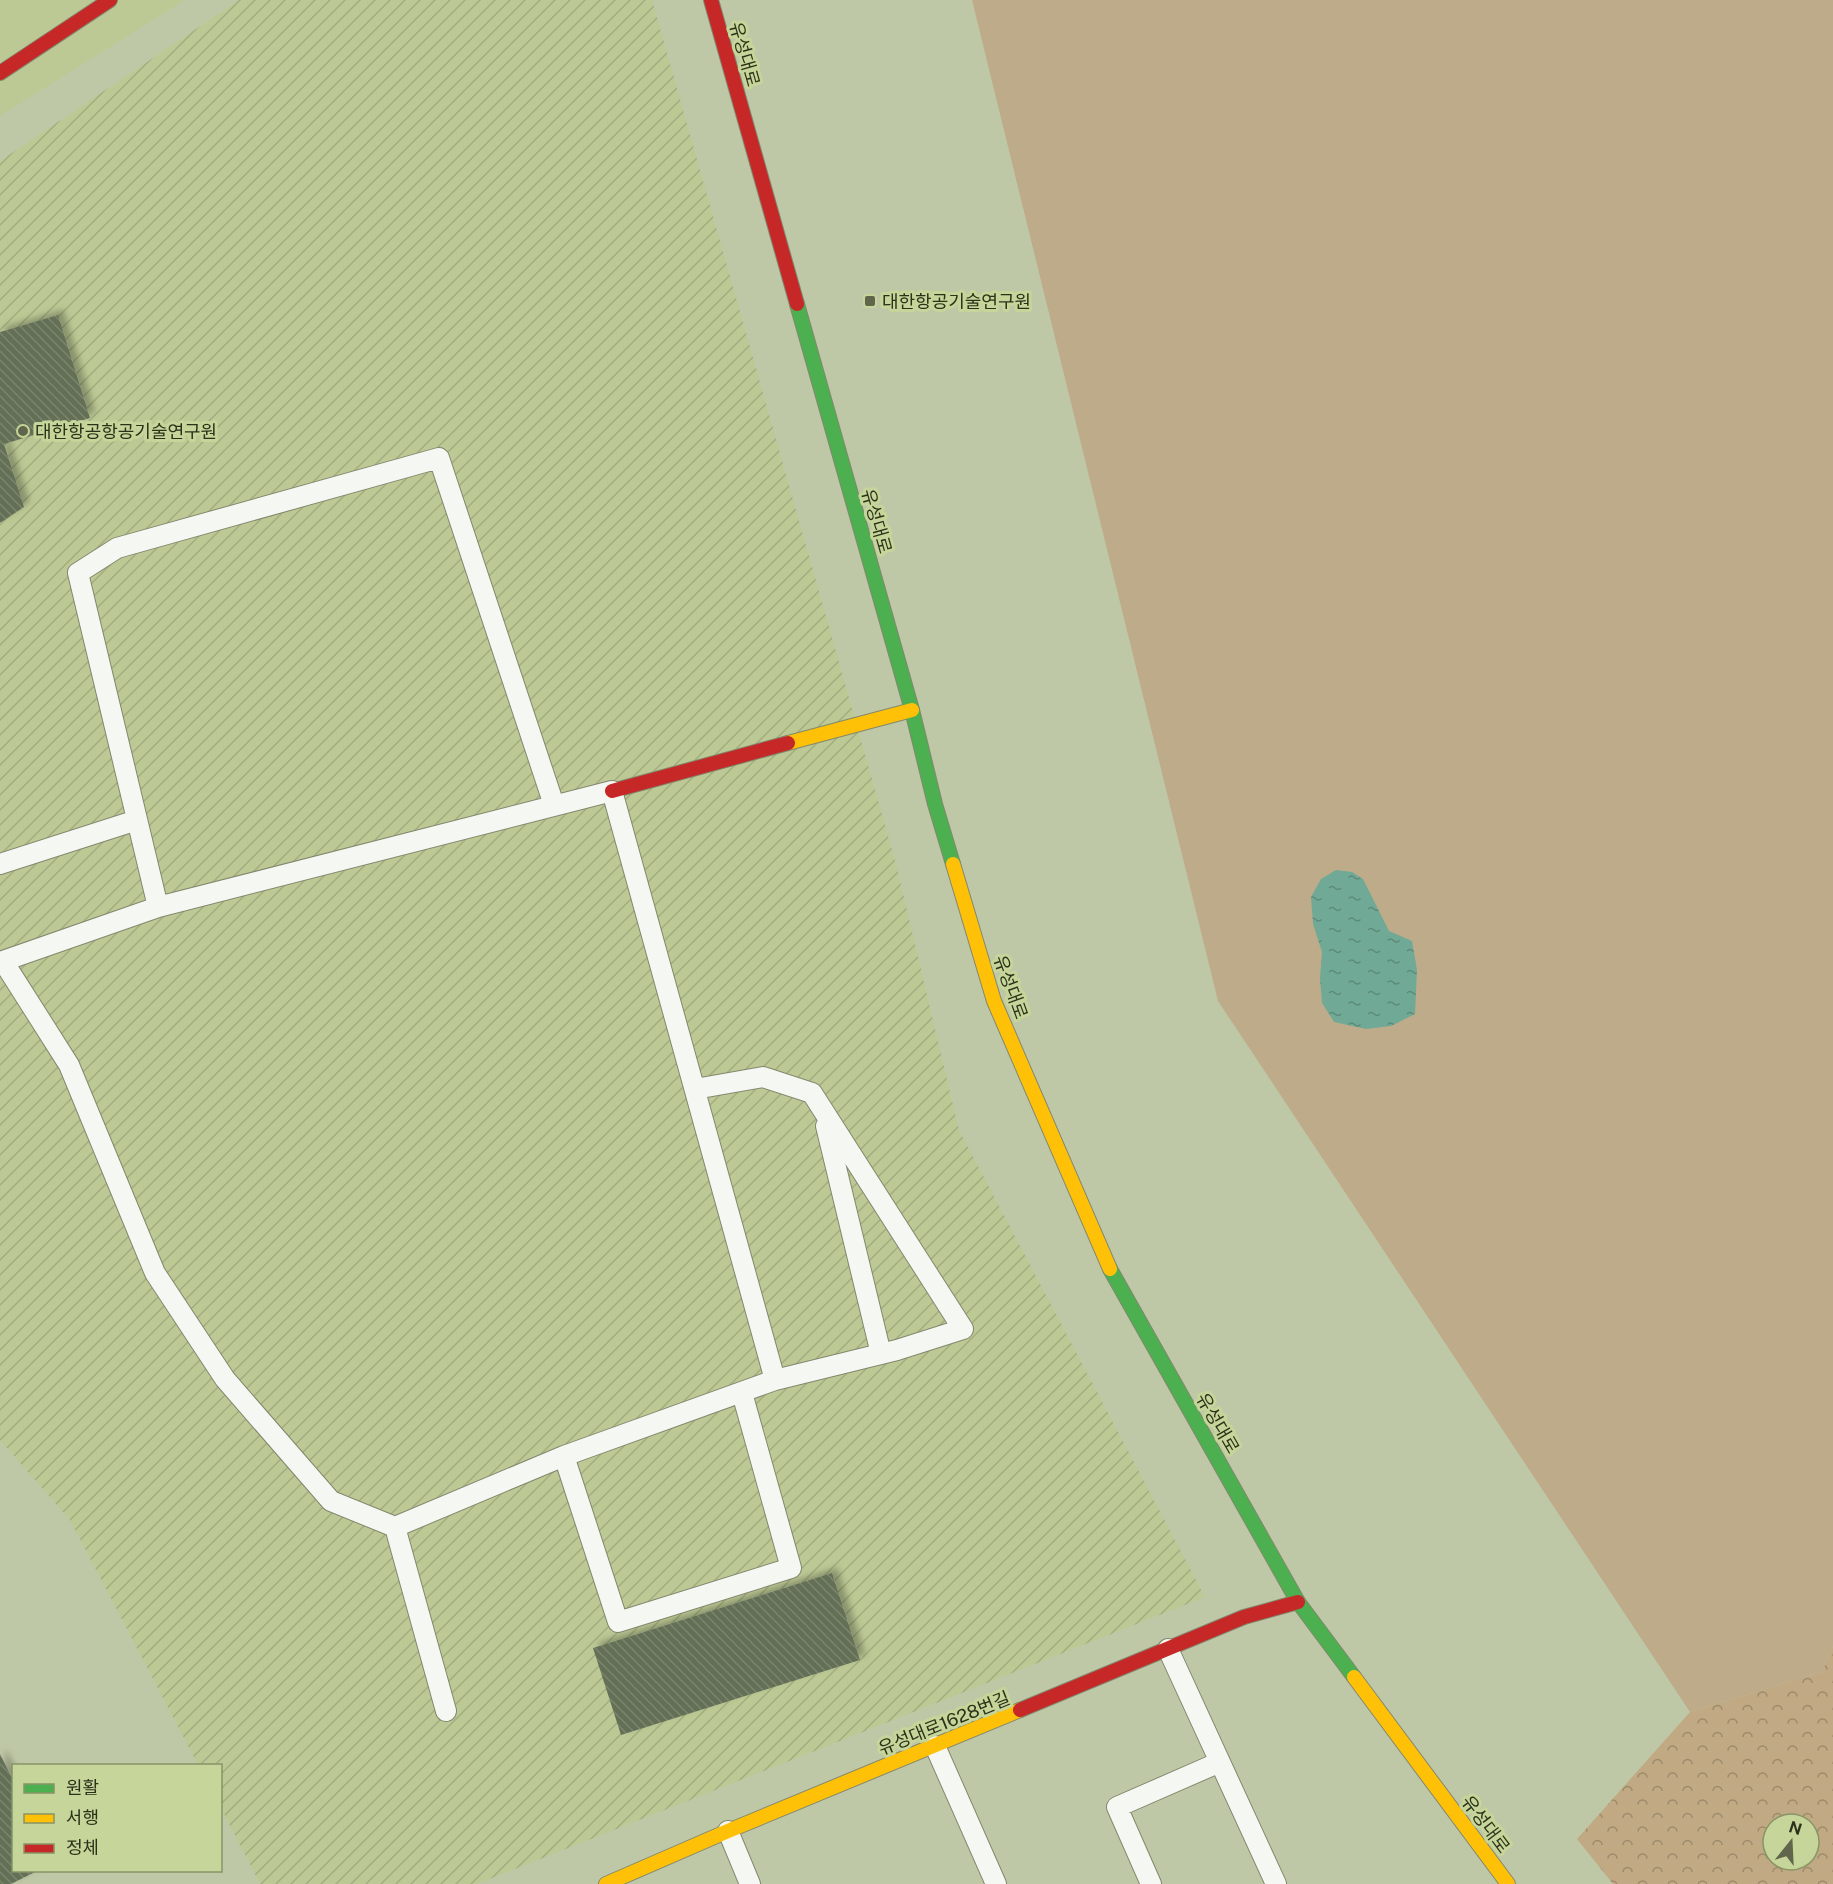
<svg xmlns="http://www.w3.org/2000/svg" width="1833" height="1884" viewBox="0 0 1833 1884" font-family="'Public Sans','Noto Sans KR',sans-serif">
<defs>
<pattern id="industrial-furrows" width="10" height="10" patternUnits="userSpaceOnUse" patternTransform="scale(1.5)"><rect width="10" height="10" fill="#bcc994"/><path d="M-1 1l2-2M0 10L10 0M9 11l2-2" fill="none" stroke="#a2ad7f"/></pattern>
<pattern id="forest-crowns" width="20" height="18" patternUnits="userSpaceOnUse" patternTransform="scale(1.5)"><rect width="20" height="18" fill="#c0a983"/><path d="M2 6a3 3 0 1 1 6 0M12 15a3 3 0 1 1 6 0" fill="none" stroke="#9c8a6a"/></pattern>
<pattern id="water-ripples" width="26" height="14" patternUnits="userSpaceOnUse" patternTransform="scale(1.5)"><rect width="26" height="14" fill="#70a995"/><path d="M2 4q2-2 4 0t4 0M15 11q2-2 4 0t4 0" fill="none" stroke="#5c8a79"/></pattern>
<pattern id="building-back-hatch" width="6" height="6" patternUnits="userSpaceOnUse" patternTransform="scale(1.5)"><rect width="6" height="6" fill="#646f57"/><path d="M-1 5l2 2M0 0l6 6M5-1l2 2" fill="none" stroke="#7b8470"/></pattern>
<filter id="shadow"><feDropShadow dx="5.5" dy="-5.5" stdDeviation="3" flood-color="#0004"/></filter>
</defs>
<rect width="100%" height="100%" fill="#bfc8a6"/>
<path fill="#bcc994" d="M0,0H185L0,116Z"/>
<path fill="url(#industrial-furrows)" d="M239,0H652L896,864L959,1130L1205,1597L477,1884H260L221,1808L220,1766L198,1765L70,1520L0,1440V161Z"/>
<path fill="#beab89" d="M972,0H1833V1646L1822,1672L1690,1712L1218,1001Z"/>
<path fill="url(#forest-crowns)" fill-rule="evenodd" d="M1833,1646V1884H1613L1577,1839L1690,1712L1822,1672ZM1773,1824H1809V1860H1773Z"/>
<path fill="url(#water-ripples)" d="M1336,870L1352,872L1363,879L1389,931L1412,941L1417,970L1415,1014L1391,1026L1366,1029L1334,1022L1322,1003L1320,978L1322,952L1313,924L1311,897L1321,879Z"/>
<path fill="url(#building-back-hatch)" filter="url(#shadow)" d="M58,315L90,418L4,444L24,507L0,523V332Z
M832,1573L860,1660L621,1735L593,1648Z
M0,1754L14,1782V1870H39L11,1884H0Z"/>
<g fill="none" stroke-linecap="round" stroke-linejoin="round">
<g stroke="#82886e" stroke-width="22">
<path id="lane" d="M0,864L137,820
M3,961L69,1065L155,1273L225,1379L331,1501L395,1527L564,1456L775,1380L612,791L158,907L78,573L117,548L439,458L554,805
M0,962L158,907
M695,1089L763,1077L812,1093L963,1329L897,1350L775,1380
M826,1126L881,1354
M564,1456L618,1622L791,1568L742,1393
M395,1527L446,1711
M1168,1649L1276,1884
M935,1746L996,1884
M728,1831L750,1884
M1151,1884L1117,1807L1220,1762"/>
</g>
<g stroke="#82886e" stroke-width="16">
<path id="fast" d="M797,304L912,710L935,804L953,864
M1110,1269L1298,1602L1354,1677"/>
</g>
<g stroke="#82886e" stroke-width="16">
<path id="slow" d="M788,743L912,710
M953,864L994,1001L1110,1269
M1354,1677L1508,1884
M606,1884L728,1831L1020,1710"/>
</g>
<g stroke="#82886e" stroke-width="16">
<path id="jam" d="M711,0L797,304
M0,73L110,0
M612,791L788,743
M1020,1710L1244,1617L1298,1602"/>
</g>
<use href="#lane" stroke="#f5f7f2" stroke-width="20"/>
<use href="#fast" stroke="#4caf50" stroke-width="14"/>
<use href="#slow" stroke="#ffc107" stroke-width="14"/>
<use href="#jam" stroke="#c62828" stroke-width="14"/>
</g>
<g fill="#5f664b" stroke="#c6d599" stroke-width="2">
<rect x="864" y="295" width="12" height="12" rx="3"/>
<circle cx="23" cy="431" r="6"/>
</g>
<g text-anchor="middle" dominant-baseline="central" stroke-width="6" stroke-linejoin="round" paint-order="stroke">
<g font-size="18" fill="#2c321a" stroke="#c6d599">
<text transform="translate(745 54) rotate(74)">유성대로</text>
<text transform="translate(877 521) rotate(74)">유성대로</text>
<text transform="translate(1011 987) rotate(70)">유성대로</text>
<text transform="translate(1218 1423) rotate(60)">유성대로</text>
<text transform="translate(944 1723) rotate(-22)">유성대로1628번길</text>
<text transform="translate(1486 1824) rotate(53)">유성대로</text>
</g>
<g font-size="18" fill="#2c321a" stroke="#c6d599" text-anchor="start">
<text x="882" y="301">대한항공기술연구원</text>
<text x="35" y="431">대한항공항공기술연구원</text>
</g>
</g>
<rect x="12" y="1764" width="210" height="108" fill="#c6d599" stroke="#889466" stroke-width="1.5"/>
<rect x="24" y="1784" width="30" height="9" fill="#4caf50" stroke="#889466" stroke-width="1.5"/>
<text x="66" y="1794" font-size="18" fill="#2c321a">원활</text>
<rect x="24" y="1814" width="30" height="9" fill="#ffc107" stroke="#889466" stroke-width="1.5"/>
<text x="66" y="1824" font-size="18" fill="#2c321a">서행</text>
<rect x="24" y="1844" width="30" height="9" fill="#c62828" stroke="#889466" stroke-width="1.5"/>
<text x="66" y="1854" font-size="18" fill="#2c321a">정체</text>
<g transform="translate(1791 1842) rotate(18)"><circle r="28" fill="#c6d599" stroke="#889466" stroke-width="1.5"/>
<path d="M0-4.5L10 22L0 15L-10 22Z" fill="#5f664b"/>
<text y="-9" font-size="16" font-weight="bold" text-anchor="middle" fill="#2c321a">N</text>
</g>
</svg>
